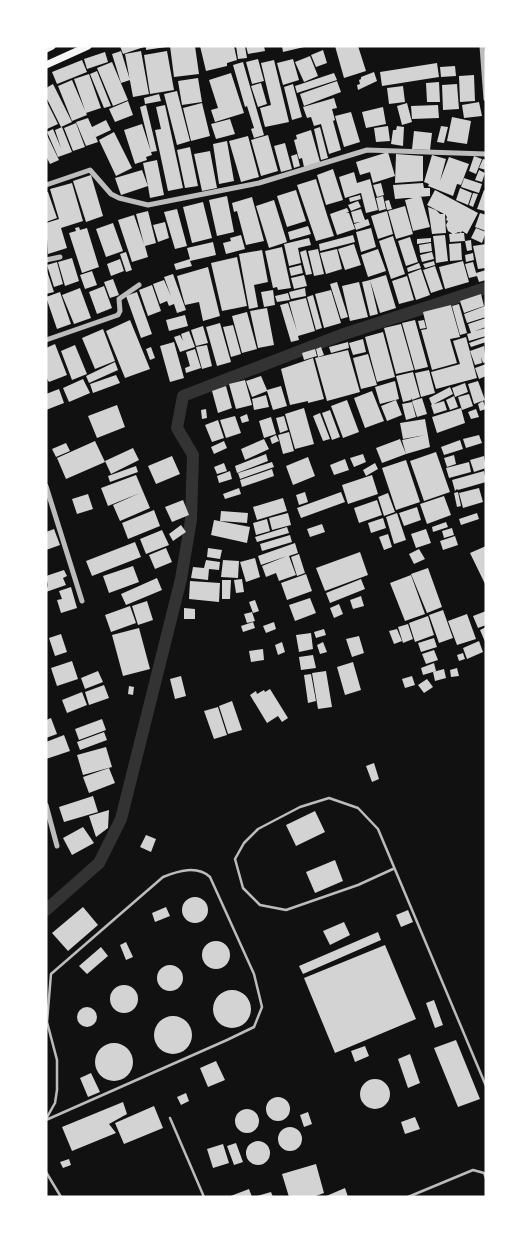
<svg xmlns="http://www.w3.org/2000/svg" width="532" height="1243" viewBox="0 0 532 1243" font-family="Overpass,sans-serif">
<rect width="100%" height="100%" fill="#111"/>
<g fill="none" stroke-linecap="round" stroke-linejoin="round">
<path stroke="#333" stroke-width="12" d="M46,910L99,863L121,819L181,579L191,520L193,455L177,428L183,396L341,335L486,288"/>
</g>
<path fill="#d3d3d3" d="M120,46H144V47L123,54Z
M146,46H166V47L146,50Z
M170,46H195L199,74L174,77Z
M200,46H234L237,60L227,63V66L206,71Z
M236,46H245L247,58L238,59Z
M246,46H264L265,51L248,54Z
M282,46H304V47L283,52Z
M335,46H358L366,71L344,78Z
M323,50L327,63L316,67L311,55Z
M121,51L122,54L120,55L122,54L130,80L121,83L112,54Z
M141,51L149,94L133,97L125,54Z
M167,51L174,90L150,94L144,55Z
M105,52L108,62L87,69L84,59Z
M310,56L318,76L304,82L295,62Z
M258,59L264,81L252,84L246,62Z
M293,59L299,80L283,85L277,63Z
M82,60L87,72L57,84L52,72Z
M274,60L289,122L265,127L260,108L271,105L261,63Z
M112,62L128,100L113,106L97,68Z
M243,62L264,135L254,138L251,129L254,128L247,106L245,107L233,65Z
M437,63L439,77L382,86L380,72Z
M455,66L456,76L441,77L440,67Z
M97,71L111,106L104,108L90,74Z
M374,72L377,81L358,90L357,85L360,84L359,80L361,79V77Z
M231,73L244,113L215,122L211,110L218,108L209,80Z
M334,73L337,80L297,93L295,86Z
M89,74L101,108L86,113L74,79Z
M474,75L475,101L460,102L459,76Z
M198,78L202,102L182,105L178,81Z
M72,80L87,115L72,121L58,86Z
M337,81L341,92L304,106L300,94Z
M439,82L440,102H427L426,83Z
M261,83L267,104L258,107L251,86Z
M53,84L72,122L61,127L46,97V88Z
M293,84L302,117L292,120L284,87Z
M457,84L459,109L443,110L442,85Z
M403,86L405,102L389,104L387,88Z
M177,91L190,141L177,145L164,94Z
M159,94L161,101L145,104L144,98Z
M334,98L337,108L332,109L335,120L333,121L341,150L329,154L321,124L314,126L311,117L307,118L303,107Z
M46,100L58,124L47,129L46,128Z
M128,101L133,115L115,122L109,109Z
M479,102L482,116L464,118L462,105Z
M202,103L210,136L191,141L183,108Z
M407,103L412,122L402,125L397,106Z
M146,105L157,151L151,152L140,107Z
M165,105L183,188L168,191L155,130L161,129L156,107Z
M438,105L439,118L412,119L411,106Z
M383,107L386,124L366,128L362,112Z
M351,112L360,142L344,147L335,116Z
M452,117L471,121L467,144L447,141Z
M88,118L92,127L106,120L111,130L96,137L93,130L98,142L86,146L76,122Z
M230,119L235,134L216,139L211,124Z
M76,123L85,147L73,151L64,128Z
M142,124L152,155L146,157L147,160L135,164L124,130Z
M388,126L390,141L376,142L374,128Z
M397,126L404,127L403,146L391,144L393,130H396Z
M441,126L448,127L444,143L437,142Z
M62,127L72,152L58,157L47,132L53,129L61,148L55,130Z
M320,127L328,158L321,160L314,129Z
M311,130L320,162L304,167L302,158L299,159L294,140L297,139L296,135Z
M414,131L432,133L430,150L412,149Z
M114,132L132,168L116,176L99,140Z
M46,133L59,160L50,164L46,156Z
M268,135L278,171L261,176L251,140Z
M248,136L259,177L241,182L229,141Z
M227,141L234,181L219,184L213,144Z
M285,143L292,169L281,172L274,146Z
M190,147L198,186L185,188L177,150Z
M210,151L217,188L202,191L194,154Z
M388,152L395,176L373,183L370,172L360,175L356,162Z
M297,154L300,166L294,168L291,156Z
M396,154L423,156V181L395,183Z
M432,155L446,159L440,181L449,157L469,164L461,185L457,184L453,196L428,186L429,184L424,182Z
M474,156L482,159L476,174L469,171Z
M483,159L486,160V170L479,168Z
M157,160L164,195L150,198L148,186L121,195L115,178L142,170L148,186L143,163Z
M333,169L343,200L326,205L317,175Z
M479,170L485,173L482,182L475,180Z
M354,172L357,183L370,179L378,210L366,213L361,193L345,198L339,177Z
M91,175L103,216L86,222L73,181Z
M464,178L482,184L479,193L461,187Z
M316,179L327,215L315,219L327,215L334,236L316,241L297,185Z
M72,183L83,221L61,228L67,248L48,254L46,223L59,219L50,189Z
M381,183L384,195L377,197L373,185Z
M423,183L424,188H430V196L395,199L393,185Z
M460,188L472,193L468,205L456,200Z
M296,190L306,221L287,227L277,196Z
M435,190L478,213L467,234L462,231L461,233L459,232L453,234L448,231L446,225L448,221L446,220L447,217L445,214L446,233L432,234L428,207L436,210L440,214H444L427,205Z
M484,190L486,191L485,211L477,209Z
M46,192H48L57,218L46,222Z
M473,193L478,194L473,207L469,205Z
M360,195L361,199L350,202L349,198Z
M227,196L234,232L217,236L209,200Z
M383,196L386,209L379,211L376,198Z
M421,196L430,227L413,231L405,200Z
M252,197L264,241L246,245L237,211L234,212L232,203Z
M274,200L287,242L269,248L256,206Z
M389,200L392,209L387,210L385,201Z
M358,201L361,207L351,211L348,205Z
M203,202L212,238L192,243L183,207Z
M405,206L413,234L396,239L388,211Z
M347,208L349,212L346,213H349L355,229L337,235L330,214Z
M177,209L187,246L175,249L164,212Z
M361,209L365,220L368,219L370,225L356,230L354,224L360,222L354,223L351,212Z
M148,211L156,243L145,246L148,257L132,262L118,220L134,215L144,244L136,214Z
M387,211L393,234L378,239L371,216Z
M480,213L486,215V231L475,227Z
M165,222L169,238L158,242L153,225Z
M113,223L123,251L106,257L96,229Z
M308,226L311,234L290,240L288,232Z
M79,227L80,230L87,228L99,267L82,273L69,233L76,231L75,228Z
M371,228L376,247L361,252L356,232Z
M476,228L486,232L482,243L471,238Z
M461,233H464L465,241L450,242L449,234Z
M241,235L245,249L226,254L223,243L231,241L230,238Z
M353,235L355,242L320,251L319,244Z
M445,235L448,261L436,263L435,251H438H435L433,236Z
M393,236L405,274L391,279L379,241Z
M410,237L418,262L406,266L398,241Z
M309,238L311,245L298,248L301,263L289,266L284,244Z
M431,238V242L417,244V239Z
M471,240L472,250L467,251L465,241Z
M213,242L216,255L190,261L192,266L176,270L174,264L190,259L187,248Z
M431,243L432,251L420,253L419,245Z
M461,243L462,260L450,261L449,244Z
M354,244L361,265L345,270L338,249Z
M486,244V268L478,269L473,246Z
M282,247L291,288L278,290L277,287L273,288L265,251Z
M318,249L324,274L314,276L308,251Z
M337,249L342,269L326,274L320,253Z
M378,249L386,271L368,277L361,255Z
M262,250L268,282L254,285L258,307L249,309L239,254Z
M306,250L312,274L306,275L300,252Z
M126,252L132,270L126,272L120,254Z
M432,252L434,259L422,262L420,255Z
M473,253L474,260L466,262L465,255Z
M237,257L247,306L222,311L211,263Z
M72,258L79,281L65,286L58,262Z
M120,259L124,271L111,276L107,264Z
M434,261L435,265L425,268L423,264Z
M463,261L469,282L445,289L439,267Z
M57,262L63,284L54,287L47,265Z
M473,262L477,276L469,278L465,264Z
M419,263L421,268L408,272L407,268Z
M301,265L303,273L291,276L289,268Z
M435,266L443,289L431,293L423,270Z
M208,267L220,316L203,321L199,302L185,305L177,276Z
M46,268L54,292L46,294Z
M421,269L430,295L416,300L408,274Z
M486,270V280L479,282L476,273Z
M92,271L97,285L85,289L80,275Z
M173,274L186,310L177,313L174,304L169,306L167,301L160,304L153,284L164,280L171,296L164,277Z
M304,275L307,286L294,289L291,278Z
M386,275L396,308L380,313L370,280Z
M407,276L414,300L399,304L392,281Z
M113,279L119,295L110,298L104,282Z
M370,280L378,314L370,316L362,282Z
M337,282L348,317L341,319L330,284Z
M359,282L368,317L350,321L342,286Z
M152,285L161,311L148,316L139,290Z
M104,286L112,308L97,314L89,292Z
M80,288L91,318L74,324L62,295Z
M305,288L306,296L291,299L289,292Z
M273,290L275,305L264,307L261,292Z
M331,290L341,323L324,328L315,294Z
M60,292L71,324L57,329L46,297Z
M137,292L152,334L141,338L126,296Z
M288,293L290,300L277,302L275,296Z
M481,294L484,306L464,313L460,301Z
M313,295L322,328L316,330L307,297Z
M306,298L315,331L298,336L299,340L291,342L280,305L288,303L297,331L289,302Z
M459,304L467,333L460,335L452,306Z
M451,305L460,337L450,339L457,363L432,370L421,330L427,329L423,312Z
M485,306L486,317L467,323L464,314Z
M267,308L274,345L258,348L250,311Z
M247,312L257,349L242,353L232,316Z
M185,315L188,326L169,331L166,320Z
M486,318V327L475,331L486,328V336L469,341L467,334L471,333L468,324Z
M130,320L150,369L125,378L106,331Z
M415,320L428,367L415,370L402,323Z
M424,320L426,328L420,329L418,321Z
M220,323L231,362L217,366L206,327Z
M401,324L414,370L396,374L384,328Z
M233,325L241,354L231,357L223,327Z
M203,326L208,343L196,346L191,330Z
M103,329L115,361L95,369L82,338Z
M189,331L195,347L180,352L174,337L180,335L183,341L181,334Z
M383,332L395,377L377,382L365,337Z
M466,337L477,378L436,389L431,372L460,364L453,341Z
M486,337V342L471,347L469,343Z
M363,339L366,352L353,355L349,343Z
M174,342L184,378L170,382L160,346Z
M348,342L349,348L331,353L329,347Z
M55,344L67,375L49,382L46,377V348Z
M75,345L87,374L72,380L61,351Z
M207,345L212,366L202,369L196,347Z
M484,346L486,362L483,363L481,357L482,363L475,365L470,351Z
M151,347L155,358L150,360L146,349Z
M321,347L324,355L318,357L316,349Z
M195,349L201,368L186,373L185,368L190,366L186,352Z
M315,349L317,356L304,360L302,353Z
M348,350L360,392L327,401L315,358Z
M368,354L377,385L361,389L353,358Z
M313,358L324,399L308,403V401L290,405L281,369Z
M115,362L118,370L89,383L86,376Z
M486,364V376L479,379L475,368Z
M429,370L435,393L421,397L415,373Z
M413,372L420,397L412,400L411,398V400L403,402L396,376Z
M116,375L120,383L93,393L90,384Z
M261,376L267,390L281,386L287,406L273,410L267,391L252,397L246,381Z
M83,379L86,385L84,386L86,385L90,393L69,402L63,388Z
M245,380L252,405L236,409L229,384Z
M395,381L399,399L380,404L375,387Z
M478,381L485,400L474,404L468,384Z
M465,383L468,392L455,397L452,388Z
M226,386L232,408L218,413L212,391Z
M450,387L453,394L432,405L429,398Z
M59,389L64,403L46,410V394Z
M372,391L384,421L365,428L354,398Z
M469,394L473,406L462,410L458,397Z
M266,395L269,407L254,410L252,399Z
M454,396L458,407L450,410L446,400Z
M422,398L427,414L417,417L412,401Z
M347,400L359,432L343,438L331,406Z
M396,400L402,415L387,421L381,406Z
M444,401L447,410L434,414L431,405Z
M483,401L486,409L480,411L478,404Z
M412,402L416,417L406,420L402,404Z
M117,405L125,427L97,438L88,416Z
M304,408L314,444L295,449L285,414Z
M461,408L465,423L437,433L432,417Z
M206,409L207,418L202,419L201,410Z
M476,409L479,417L471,419L468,412Z
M330,410L340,437L332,440L322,413Z
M320,413L330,439L323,441L313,416Z
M247,414L249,421L242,423L240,417Z
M235,416L241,433L226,438L220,420Z
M284,416L288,430L280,433L276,418Z
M271,417L276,434L264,438L259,421Z
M425,419L430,447L406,454L402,440L425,435L403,439L400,423Z
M218,420L224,438L212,442L205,425Z
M289,432L294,451L283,454L278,435Z
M276,435L279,441L272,444L270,438Z
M479,435L482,443L466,448L463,439Z
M264,439L269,449L245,460L241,449Z
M400,439L406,454L382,463L376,448Z
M460,440L463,449L444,455L441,447Z
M95,441L105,462L66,479L57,458Z
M224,441L227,448L214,454L211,447Z
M66,443L70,451L56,457L52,449Z
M133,448L139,460L111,474L105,461Z
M436,452L450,492L424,501L410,461Z
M266,454L268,461L237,473L235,466Z
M363,454L366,462L354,467L350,458Z
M454,455L456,464L447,467L444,458Z
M172,456L180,474L156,484L148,466Z
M484,456L486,468L474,472L470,460Z
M308,457L315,476L293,485L286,466Z
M345,459L349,470L334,475L330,465Z
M406,460L420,502L396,510L382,468Z
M272,462L274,467L240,479L238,473Z
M469,462L471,472L449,478L446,468Z
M224,463L227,471L217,474L214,467Z
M375,463L378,469L366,476L363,470Z
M136,466L138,472L110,482L108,476Z
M272,469L274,476L242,487L240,480Z
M230,471L232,479L219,483L217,476Z
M484,471L486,482L458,490L457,489L455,491L452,480Z
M136,475L150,508L120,521L113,505L140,493L108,506L101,488Z
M372,475L378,494L348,504L342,485Z
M239,488L241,494L225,499L223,494Z
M479,488L483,502L463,508L459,493Z
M305,492L308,502L299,505L296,495Z
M341,492L345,502L301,518L297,508Z
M458,492L461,506L457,507L454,493Z
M388,493L395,512L384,516L378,497Z
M88,494L93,509L77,514L72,499Z
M444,496L451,515L427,524L420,504Z
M283,498L287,511L257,520L253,507Z
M183,500L189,515L172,522L165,507Z
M377,500L382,515L359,523L354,508Z
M417,507L421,520L404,526L399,513Z
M154,510L160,526L128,539L122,523Z
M221,511L248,513L247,523L220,521Z
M288,513L291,525L272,530L269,518Z
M397,513L406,540L394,544L386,517Z
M477,513L479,519L461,525L459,519Z
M383,518L386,528L371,533L368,523Z
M267,519L270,531L256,535L253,523Z
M214,520L250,527L247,543L211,535Z
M446,522L448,527L433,532L432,527Z
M322,524L325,532L310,537L307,529Z
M181,525L186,532L173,541L169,534Z
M287,527L289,533L257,542L255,537Z
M452,528L454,535L444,538L442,531Z
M54,529L60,545L46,550V532Z
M426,529L431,543L416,548L411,534Z
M162,530L169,545L146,554L140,539Z
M388,534L392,547L384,550L379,537Z
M290,535L292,542L262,551L260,544Z
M455,536L458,545L443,550L440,541Z
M135,542L141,557L92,576L86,561Z
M295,543L298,553L289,556L296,575L279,581L276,573L266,577L262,566L287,556L261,565L258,556Z
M486,546V586L470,553Z
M166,548L172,562L155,569L149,555Z
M208,548L222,550L220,559L207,557Z
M419,549L425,559L414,564L409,554Z
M360,552L368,575L325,591L316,568Z
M299,554L305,573L297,576L291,557Z
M255,558L260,577L246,582L240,562Z
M206,560L220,562L219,570L209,569L208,580L191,578L193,567L204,568Z
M223,560L239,561L238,578L221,577Z
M133,566L139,582L109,593L103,576Z
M428,568L442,607L427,613L411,574Z
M64,570L67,576L63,578L66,585L46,592L48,585L46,576Z
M306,574L312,591L287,600L281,583Z
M411,575L425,614L405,621L390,583Z
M157,578L162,590L126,605L121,594Z
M242,579L244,592L236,593L234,580Z
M361,579L365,589L330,603L326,593Z
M222,580H231L230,599H222Z
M190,581L220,583L219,602L189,599Z
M71,587L77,608L61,613L57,600L62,599L59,591Z
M361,596L364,606L353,609L350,600Z
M310,598L316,613L295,621L289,605Z
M255,600L259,611L253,613L249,602Z
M147,601L153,620L138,625L132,606Z
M339,604L343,614L334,618L330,608Z
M130,606L136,623L111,632L105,615Z
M184,608L195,609V619H184Z
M443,610L453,638L439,643L429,615Z
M486,611V625L478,628L473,616Z
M252,612L255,621L247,623L244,614Z
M467,614L476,639L457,645L448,621Z
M428,616L434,635L415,642L409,623Z
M253,622L255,628L243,632L241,626Z
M274,622L276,629L266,633L263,626Z
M408,624L413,639L403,643L398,627Z
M486,627V644L480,630Z
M139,628L150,669L123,676L112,635Z
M324,629L326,635L316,638L314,632Z
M397,629L402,641L394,644L389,631Z
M311,633L313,649L299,652L296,635Z
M61,634L67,652L55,656L49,638Z
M359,636L364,653L352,657L346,639Z
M434,638L437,647L421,652L418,643Z
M479,641L483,652L467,659L463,648Z
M282,642L285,652L278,655L275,645Z
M323,642L327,652L320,654L317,645Z
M263,649L264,660L251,662L249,651Z
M434,650L438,660L426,664L422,654Z
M463,653L465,659L459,661L457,655Z
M313,655L316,668L301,670L299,657Z
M72,661L78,679L57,686L51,668Z
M353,662L361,690L345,695L337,667Z
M434,663L436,671L423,675L421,668Z
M457,668L459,676L451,677L450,670Z
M444,669L446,678L435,681L433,672Z
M98,671L103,682L85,689L81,678Z
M326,671L332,707L318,709L312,673Z
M311,674L316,701L308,703L304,675Z
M181,676L186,696L175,699L170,679Z
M412,676L415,685L405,688L402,679Z
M427,679L433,687L424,693L418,685Z
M104,685L109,698L89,705L85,692Z
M129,686L134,687L133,695L128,694Z
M270,689L288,718L282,722L278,716L267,723L250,695L256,691L257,694L264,690L265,692Z
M82,692L87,705L67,713L62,700Z
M232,701L242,730L228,734L219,706Z
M218,707L227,735L214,739L204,711Z
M51,718L57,734L46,738V720Z
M102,719L106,730L79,740L75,729Z
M104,732L107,740L80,750L77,742Z
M64,735L70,751L46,759V742Z
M106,747L112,767L83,775L77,755Z
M374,763L379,779L372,782L366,766Z
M109,768L115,783L89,793L83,777Z
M93,796L98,812L64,822L59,807Z
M109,810L108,828L96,837L89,816Z
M315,811L325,832L296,846L286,825Z
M83,827L94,843L72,855L63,838Z
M146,835L156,839L151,852L140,847Z
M335,860L343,881L315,893L306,872Z
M182 910a13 13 0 1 1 26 0a13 13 0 1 1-26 0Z
M83,907L98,925L68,951L52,933Z
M166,907L170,916L155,922L152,913Z
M408,910L413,922L401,927L396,915Z
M344,922L350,935L330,945L323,931Z
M378,932L381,940L303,974L299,966Z
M202 955a14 14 0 1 1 28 0a14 14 0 1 1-28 0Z
M126,942L133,957L126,960L120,945Z
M385,945L416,1019L335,1053L304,978Z
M101,947L108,956L87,974L79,966Z
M157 978a13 13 0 1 1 26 0a13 13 0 1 1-26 0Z
M110 999a14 14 0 1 1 28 0a14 14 0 1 1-28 0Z
M213 1009a19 19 0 1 1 38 0a19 19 0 1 1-38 0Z
M434,1000L443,1025L435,1028L426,1003Z
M77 1017a10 10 0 1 1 20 0a10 10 0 1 1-20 0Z
M154 1035a19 19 0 1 1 38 0a19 19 0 1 1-38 0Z
M456,1040L480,1099L458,1107L434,1048Z
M95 1062a19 19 0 1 1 38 0a19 19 0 1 1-38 0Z
M365,1046L369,1056L355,1062L351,1051Z
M410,1054L420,1083L408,1088L398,1059Z
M216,1061L225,1080L208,1087L200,1068Z
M91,1073L100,1092L88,1097L80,1078Z
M360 1094a15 15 0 1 1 30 0a15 15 0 1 1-30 0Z
M186,1093L189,1101L181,1105L177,1097Z
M266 1109a12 12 0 1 1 24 0a12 12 0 1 1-24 0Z
M123,1102L127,1114L109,1124L116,1133L72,1151L62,1127Z
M154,1106L163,1128L124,1144L115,1123Z
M235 1121a12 12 0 1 1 24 0a12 12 0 1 1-24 0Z
M308,1112L312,1124L304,1127L300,1115Z
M415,1117L420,1129L405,1134L401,1122Z
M278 1139a12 12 0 1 1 24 0a12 12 0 1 1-24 0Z
M246 1153a12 12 0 1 1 24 0a12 12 0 1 1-24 0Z
M236,1143L243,1162L234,1165L227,1146Z
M223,1144L229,1163L213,1168L207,1149Z
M69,1159L71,1165L63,1168L60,1162Z
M316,1164L324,1193L313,1197H289L282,1174Z
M345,1188L348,1197H324Z
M249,1189L252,1197H228Z
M271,1192L273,1197H257V1196Z"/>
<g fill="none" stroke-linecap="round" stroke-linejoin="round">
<path stroke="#bcbcbc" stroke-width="2.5" d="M393,869L358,885L286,910L260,905L243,888L235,859L244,843L258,829L300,807L329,798L358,808L378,829L486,1086
M170,1118L204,1197
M46,1119L55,1103L57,1090V1060L47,1022L51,974L163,877C178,871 197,865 210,877L254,974L262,1007L254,1027L227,1040L46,1120
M46,1172L61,1197
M408,1197L473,1170L484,1173L486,1178"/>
<path stroke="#bcbcbc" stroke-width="5" d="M482,46L486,99
M46,185L90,170L111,194L119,198L148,205L259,183L367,150L486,154
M46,260L60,257
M46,340L118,315L120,311L119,299L139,285
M46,486L82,601
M46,805L57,846"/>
<path stroke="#f5f5f5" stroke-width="7" d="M46,49L52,46
M46,65L88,46"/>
</g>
<rect width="532" height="1243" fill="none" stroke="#ffffff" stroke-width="95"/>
</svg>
